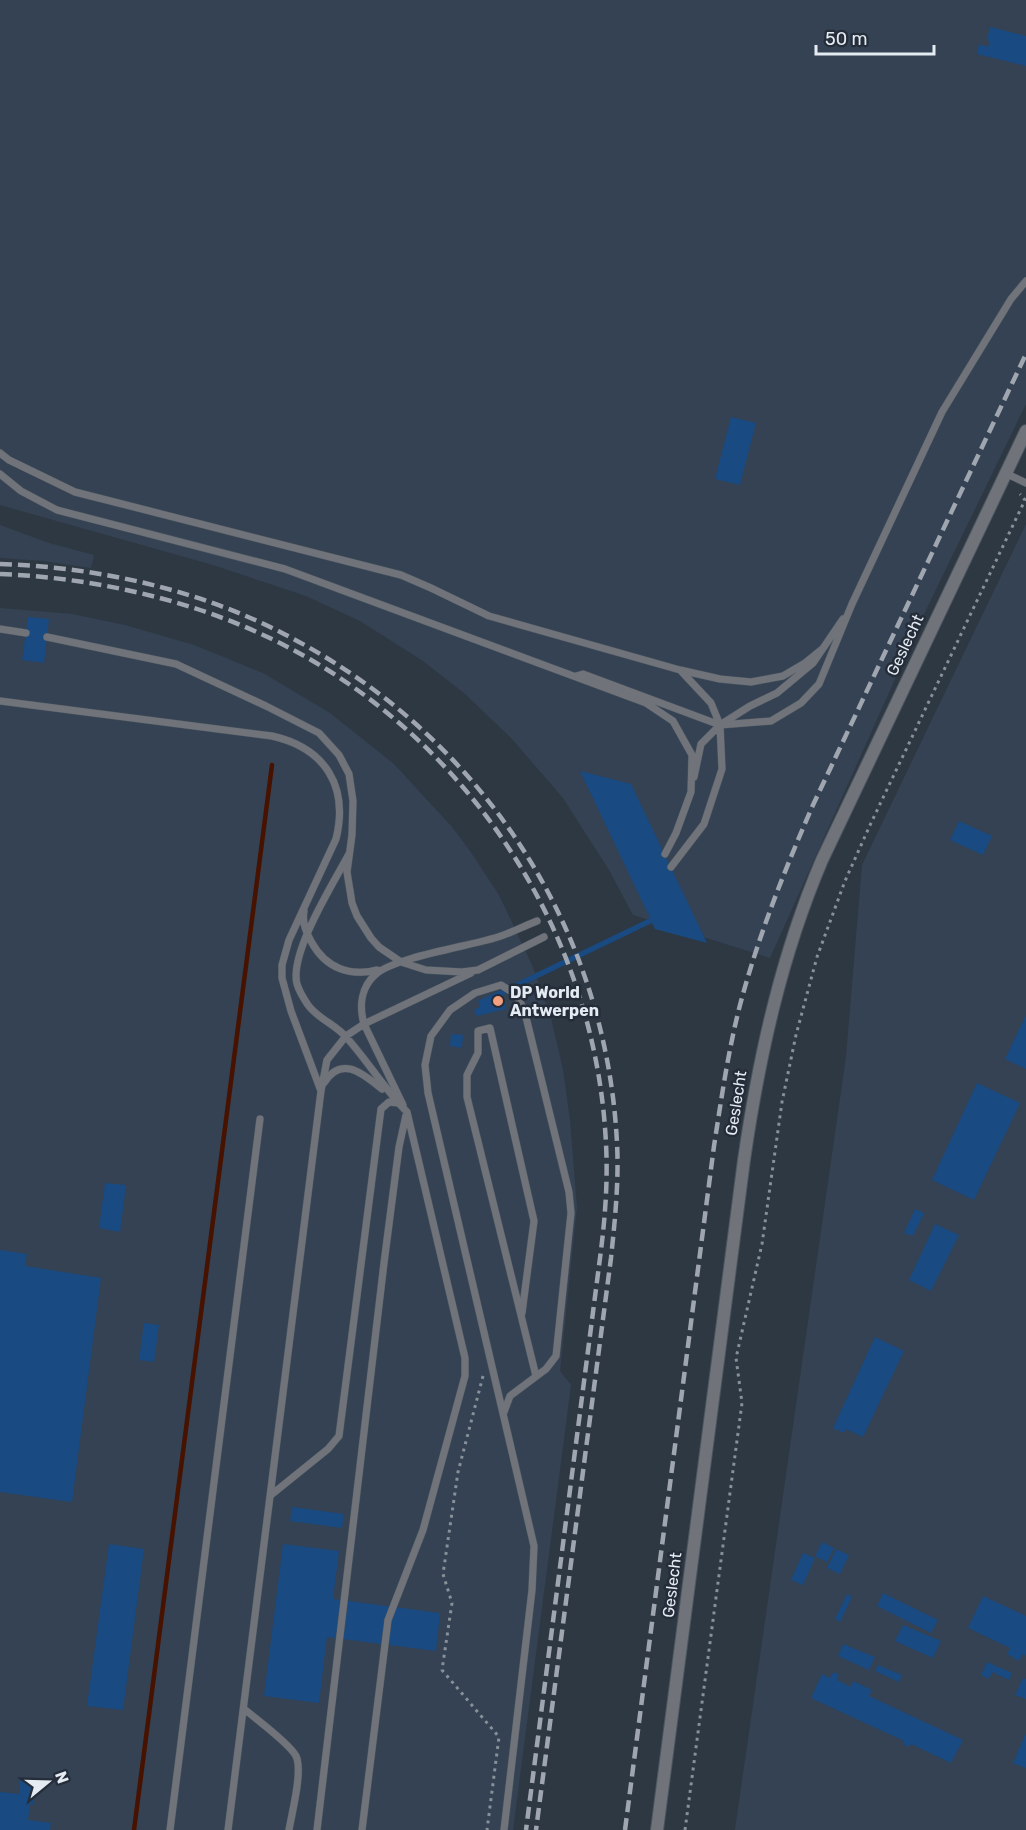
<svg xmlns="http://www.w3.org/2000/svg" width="1026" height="1830" viewBox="0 0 1026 1830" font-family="Rubik,sans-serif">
<rect width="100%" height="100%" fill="#2e3843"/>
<path fill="#344253" d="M0,0H1026V404L926,610L770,958L633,915L609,870L563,798L512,739L464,693L423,661L360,621L306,596L213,565L0,505Z
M1026,524V1830H735L846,1057L862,865Z
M0,525L49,543L94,555L91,568L44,561L0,558Z
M0,608L72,614L125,625L194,645L263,673L330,713L394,764L452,827L470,851L499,895L532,965L551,1018L563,1070L570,1120L577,1207L560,1371L571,1385L513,1830H0Z"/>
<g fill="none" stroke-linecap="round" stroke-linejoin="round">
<path stroke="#471300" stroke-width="4.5" d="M134,1830L272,765"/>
</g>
<path fill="#194a81" d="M990,27L1026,36V66L977,54L979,44L988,47L990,41L987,40Z
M731,417L756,423L740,485L715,479Z
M28,617L49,619L44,663L22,660Z
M580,771L631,784L707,943L655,929L652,923L503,995L506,1009L477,1016L474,1010L480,1007L478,1001L650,918Z
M959,821L992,836L983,855L950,840Z
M1026,1015V1069L1005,1059Z
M451,1034L463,1035L462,1048L450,1046Z
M977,1083L1020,1103L974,1200L932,1180Z
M105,1183L126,1185L120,1232L99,1228Z
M915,1209L924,1213L913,1236L904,1233Z
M935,1224L959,1235L931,1291L909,1280Z
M0,1250L27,1254L25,1266L101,1278L72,1502L0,1492Z
M144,1323L159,1325L154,1362L139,1360Z
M875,1337L904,1351L863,1437L846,1429L844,1433L833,1428Z
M292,1507L344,1514L342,1528L290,1521Z
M822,1542L834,1548L827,1562L815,1556Z
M109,1544L144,1549L123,1710L87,1706Z
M283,1544L339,1551L333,1599L440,1613L436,1651L327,1637L319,1703L264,1696Z
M836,1549L849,1555L840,1574L827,1568Z
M803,1553L815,1558L803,1585L791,1580Z
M883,1593L938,1620L931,1633L877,1606Z
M847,1594L852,1597L840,1622L835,1619Z
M983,1596L1026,1616V1656L1023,1654L1019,1661L1007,1654L1010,1648L968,1628Z
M903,1625L941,1641L933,1658L895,1641Z
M843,1644L875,1657L869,1670L838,1656Z
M987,1662L1012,1673L1009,1680L992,1672L989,1679L981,1675Z
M878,1665L902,1675L899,1682L875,1671Z
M833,1672L839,1675L837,1680L851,1687L853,1681L872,1690L869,1696L963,1740L951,1763L911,1744L909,1747L903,1744L904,1741L811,1698L822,1674L830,1678Z
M1023,1678L1026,1679V1699L1015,1695Z
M1026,1733V1768L1013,1763Z
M20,1778L33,1780L31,1796H34L33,1805L30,1804L28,1820L51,1823L50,1830H0V1792L19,1794Z"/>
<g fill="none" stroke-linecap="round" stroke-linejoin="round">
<g stroke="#4b555f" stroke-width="8">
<path id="service" d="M0,453L9,460L75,492L401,575L431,588L489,616L680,670L720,679L751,682L783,676L805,663L821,650
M1005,473L1026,483
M0,474L21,491L57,510L285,569L646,703L673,721L692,755L691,792L676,833L665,854
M0,629L26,633
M47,637L176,664L266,706L319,733L339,755L349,774L353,801L352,835L347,872L352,903L357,916L371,938L379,947L401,962L426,970L462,972L478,970L544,937
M576,676L583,674L720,725L771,721L801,703L819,684L852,604L942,412L1011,299L1026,281
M0,701L272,736C325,748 349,786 336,839L289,940L282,965V978L291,1011L321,1091L228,1830
M694,777L701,744L720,725L750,706L777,693L813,663L843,619
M349,854C334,882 289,953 297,984C299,991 304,999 308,1005C318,1019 335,1024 346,1037C368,1061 384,1089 407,1112L465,1358V1376L423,1530L388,1620L362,1830
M671,867L704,824L722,769L720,725L711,703L682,672
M304,911C302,923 306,932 312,943C326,968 350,977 377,970
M324,1083C342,1054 364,1075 382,1089
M321,1091L327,1060L346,1036L364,1024L471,973
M403,1105L364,1024C359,1006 361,987 376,974C396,957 470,946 498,937C511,933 524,926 537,921
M522,1313L534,1221L490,1028L478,1031V1053L467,1075V1097L536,1376
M504,1412L510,1396L546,1369L556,1356L571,1213L569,1192L524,1009L515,994L501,985L475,993L450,1010L431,1036L425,1065L428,1093L534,1546L532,1590L504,1830
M271,1495L328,1449L339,1436L381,1109L389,1102L398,1103
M244,1709C255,1718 290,1744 296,1756C303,1771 292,1812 289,1830
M170,1830L260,1119
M317,1830L384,1263L399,1147L406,1115"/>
</g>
<g stroke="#4b555f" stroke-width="14">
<path id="minor" d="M657,1830L744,1160C759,1057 781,956 822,860L1026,431"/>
</g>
<path stroke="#889099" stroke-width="3" stroke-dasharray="3 4.5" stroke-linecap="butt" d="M483,1376L458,1472L443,1574L452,1603L442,1670L499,1737L487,1830
M685,1830L742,1403L736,1358L762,1244L782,1102L796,1035L817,957L845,881L871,823L1025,500L1020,494"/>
<use href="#service" stroke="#70747a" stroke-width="7"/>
<use href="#minor" stroke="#70747a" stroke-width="12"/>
<path stroke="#9fa6af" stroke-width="4.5" stroke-dasharray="12 6" stroke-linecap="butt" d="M0,564C96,567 198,589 284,634C478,733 606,924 617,1143C619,1181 615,1220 611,1258L536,1830
M0,574C96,578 194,600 280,643C468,738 596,932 606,1144C608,1182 605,1220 600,1258L526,1830
M625,1830L714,1146C722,1095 729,1044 743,994C761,929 786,867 813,805L1026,354"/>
</g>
<circle fill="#f2a07f" stroke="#242d39" stroke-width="2" cx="498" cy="1001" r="6"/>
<g text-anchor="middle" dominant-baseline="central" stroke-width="5" stroke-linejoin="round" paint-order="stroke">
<g font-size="16" fill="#e5ebf2" stroke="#242d39">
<text transform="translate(905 645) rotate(-65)">Geslecht</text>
<text transform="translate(736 1103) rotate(-81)">Geslecht</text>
<text transform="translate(672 1585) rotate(-83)">Geslecht</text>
</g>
<g font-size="16" font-weight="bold" fill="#e5ebf2" stroke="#242d39" text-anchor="start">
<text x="510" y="992">DP World<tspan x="510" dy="18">Antwerpen</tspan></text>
</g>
</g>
<g transform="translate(48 1782) rotate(71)" stroke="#242d39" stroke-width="4.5" paint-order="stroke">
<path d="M0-4.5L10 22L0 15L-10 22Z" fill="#e5ebf2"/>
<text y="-9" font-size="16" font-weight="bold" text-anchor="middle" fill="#e5ebf2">N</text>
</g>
<path d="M816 45v9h118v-9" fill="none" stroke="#e5ebf2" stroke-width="3"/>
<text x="825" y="45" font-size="18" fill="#e5ebf2" stroke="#242d39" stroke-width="4.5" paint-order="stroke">50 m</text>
</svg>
